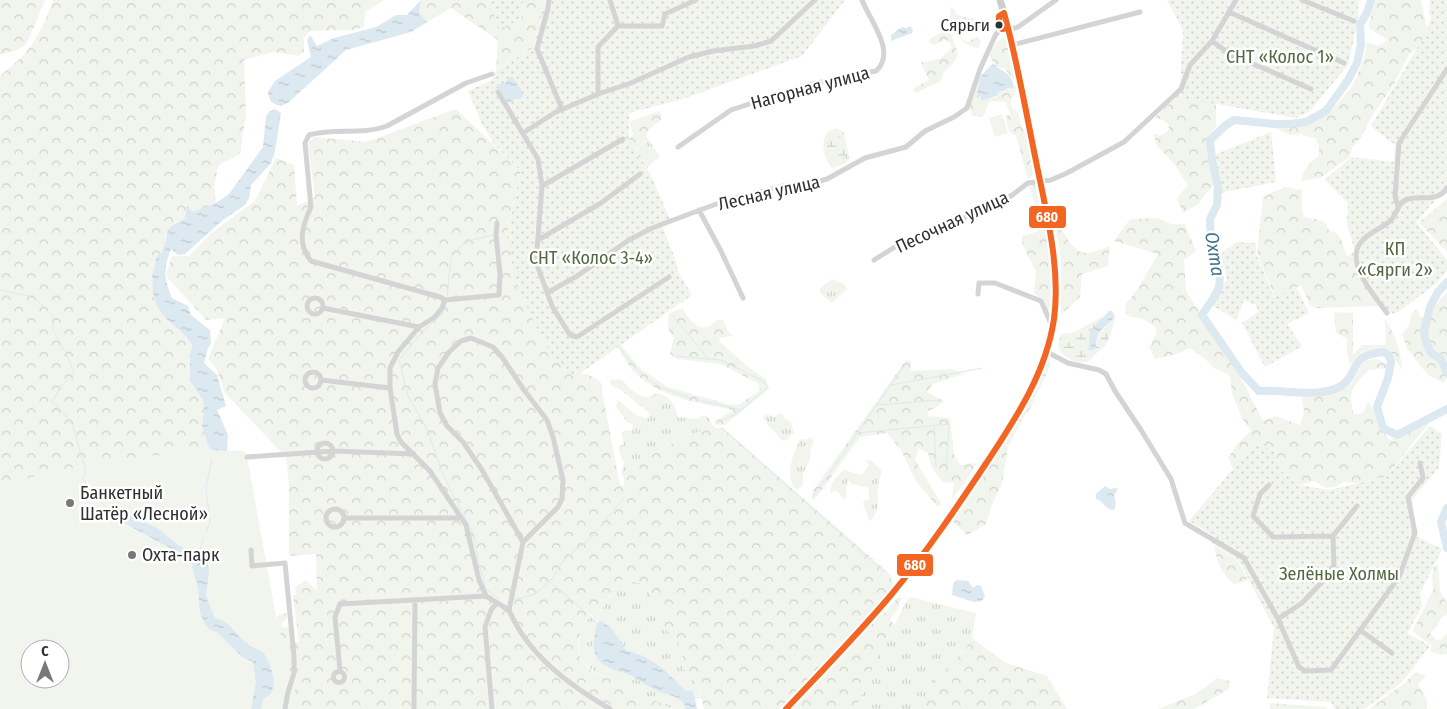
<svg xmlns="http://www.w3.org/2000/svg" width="1447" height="709" viewBox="0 0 1447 709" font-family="'Fira Sans Condensed',sans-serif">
<defs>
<pattern id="grass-tufts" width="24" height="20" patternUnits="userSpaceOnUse" patternTransform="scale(1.25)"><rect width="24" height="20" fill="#f2f5ed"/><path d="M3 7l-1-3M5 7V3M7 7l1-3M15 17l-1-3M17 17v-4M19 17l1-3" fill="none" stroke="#d0d2cc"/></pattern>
<pattern id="forest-crowns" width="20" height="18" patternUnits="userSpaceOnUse" patternTransform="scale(1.25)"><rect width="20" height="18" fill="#f2f5ed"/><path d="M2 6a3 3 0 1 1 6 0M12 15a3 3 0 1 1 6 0" fill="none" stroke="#d0d2cc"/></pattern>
<pattern id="wetland-marsh" width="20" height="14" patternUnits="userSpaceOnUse" patternTransform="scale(1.25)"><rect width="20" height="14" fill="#f2f5ed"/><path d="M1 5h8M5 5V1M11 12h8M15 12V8" fill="none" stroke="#d0d2cc"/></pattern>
<pattern id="garden-dots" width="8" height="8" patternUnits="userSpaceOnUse" patternTransform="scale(1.25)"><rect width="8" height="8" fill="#f2f5ed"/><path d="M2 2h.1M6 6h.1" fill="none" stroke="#d0d2cc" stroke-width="1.8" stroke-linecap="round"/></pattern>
<pattern id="water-ripples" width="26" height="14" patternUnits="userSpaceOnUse" patternTransform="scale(1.25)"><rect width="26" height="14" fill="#dce9f0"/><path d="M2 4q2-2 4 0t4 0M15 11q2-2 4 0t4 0" fill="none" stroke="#bdc8ce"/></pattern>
</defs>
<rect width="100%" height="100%" fill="#fff"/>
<path fill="url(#grass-tufts)" d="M837,128L844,133L849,158L846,163L833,168C824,162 819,140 829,131C831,130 834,129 837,128Z
M646,136L660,157L653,162L646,170L635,151L644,142Z
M832,279L845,285L847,289L832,303L820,293V288Z
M611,379L622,380C631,390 644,404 656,393C669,394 676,406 678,417L696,419L701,416H707L715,428L690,434L643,459L624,478L621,474L624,463L619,452V446L624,444L621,432L627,430L632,431L633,425L627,422L616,406L618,400L636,415L647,419L650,414L621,390L610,385Z
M779,413L782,414L785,419L791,422L794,433L785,441L781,440C777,431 766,426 763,417L766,414L774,417Z
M811,437L814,442L811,448L810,460L803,473V485L799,489H795C785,475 793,453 800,439L806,440Z
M866,460L872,461L881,470C882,475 880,476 879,481C875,497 883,504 871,521L869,520L863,503L864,501L869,499V488L852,484L849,479C845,486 849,493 844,500L837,491L831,492C830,480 838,476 845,469L850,472L862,475L869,465Z
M619,579L644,584L658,607L666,630L676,638L681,651L685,672L699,687L701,695L695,697L693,690L686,691C671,677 656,660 636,654L662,637L635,654L626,650L602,621L599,622L591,615L601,611Z
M910,597L976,613L972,638L956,660L929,687L925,706L926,709H855C867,682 878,653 893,627C899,618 902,607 910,597Z
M590,617L598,623C592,635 597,650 599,662L641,681L658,691L673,695L681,700L686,709C682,709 677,709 674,709C662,706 589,672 584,663C574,648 579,629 590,617Z"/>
<path fill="url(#forest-crowns)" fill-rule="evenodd" d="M0,0H45C41,9 29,43 23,47C16,51 7,52 0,55Z
M54,0H384L365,12L364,27L353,30L310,31L304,38V51L299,56L274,52L244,60L246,115L240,154L218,166L214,187L216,203L192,213L188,207L185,219L176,222L165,236C167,260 142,283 158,307C168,323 182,330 192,345L190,355L191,380L203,400L204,410L202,427L210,450H202L99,462L88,465L229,709L39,707L6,651L87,465L21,480L0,493V76C11,66 23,57 31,46C41,32 47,15 54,0ZM30,649H60V679H30Z
M421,0H491L498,29L521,19L523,0H545L533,48L496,70L498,40L451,8L427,22L419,13Z
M1375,0H1421L1427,29L1424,42L1409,54L1394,84L1372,116L1362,136L1352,148L1350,157L1320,178L1301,181C1304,169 1309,163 1319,156V146L1315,138L1309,137L1301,134L1290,135L1275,128L1307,126L1330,112L1352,87L1364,59L1367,42L1378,46L1388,40L1370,29L1369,25Z
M951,7L955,10L956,14C964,18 973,17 981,22V26C974,31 964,23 960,35L963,40L968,42L978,36L981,43L978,48C962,45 964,38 953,33L951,34L958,54C956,57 956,60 954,62C948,68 942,72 941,81L917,93L913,91V88L929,80L921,63L922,62L940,59L951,49V45L948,41L945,40L934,45L929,43C931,34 938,36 945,31C951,27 949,14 951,7Z
M1004,37L1006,38L1015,79L1014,81L1005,69L996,66L989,56L996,43Z
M979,80L977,93L983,101L998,96V92H1004L1007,89L1013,90L1017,84L1015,94L1010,103L1014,110L1018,113L1021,124L1026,135L1033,172V175L1028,179L1016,136L1009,131L1006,119L1007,115L1010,114L1006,102L992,101L988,103C985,113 987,118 973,116L969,108Z
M1179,94L1181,97L1184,98H1216V127C1199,142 1210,165 1213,185L1198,204L1183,213L1177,198L1188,185L1175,165L1157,146L1154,135L1155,134C1162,137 1164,135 1169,129C1169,120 1161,121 1156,117Z
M456,109L521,171L507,235L574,377L580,373C589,374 596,378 602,384V391L620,485L624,486V478L643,459L690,434L715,428H723L890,574L893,584L872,613L779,709H704L699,687L685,672L681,651L676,638L666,630L658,607L644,584L619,579L601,611L591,615L581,608L590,617C579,628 572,652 586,666C588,669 593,671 596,673L673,709H276L273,621L279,615L287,613V618L282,623L281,627L289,628L295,642H299L293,596L296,594L295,587L306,580L317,591L316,554L289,556V484L286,457L225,393L216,368L208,359L225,318L206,320L166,276L172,256H189L210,234L255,201L276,158L294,165L297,206L315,197L308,144L314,137L366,142Z
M659,111L662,115L661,120L648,130L644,142L635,151L629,139L633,134L629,122Z
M1028,183L1035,185C1047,231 1055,266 1049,314L1043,301L1034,293L1036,271L1022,244V236L1037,232V211Z
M1285,187L1302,190V210L1304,217L1316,219L1326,223L1329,231C1344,232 1341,247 1348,257L1353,252C1353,276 1366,287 1379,306L1318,308L1310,305L1301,285L1275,297L1257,253L1263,197Z
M1447,199V252L1419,222Z
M1055,210C1060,224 1069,253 1087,253C1095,252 1102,249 1110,246L1108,266L1082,274L1080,297L1061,315V256L1051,212Z
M1158,218L1171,224H1185L1196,251L1184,260L1186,291L1244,384L1263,421L1276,416L1300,425L1304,412L1302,395C1318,395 1340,395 1352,382C1357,376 1360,367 1364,361L1377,359L1386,363L1387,368L1369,370L1360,379L1352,389L1351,400L1353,413L1358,414L1363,413L1368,402L1374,411L1379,425L1389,440L1409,433L1429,423L1386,477L1357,483L1344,482L1335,487L1326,488L1314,481L1300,485L1279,470L1276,451L1256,442L1233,469L1228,458L1238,443L1251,431L1242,418L1232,393L1230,377L1226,373L1214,368L1204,358L1190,348L1177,354L1155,359L1149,347L1156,335V327L1142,318L1130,317L1125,314L1126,304L1137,290L1158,254L1114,241L1130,219Z
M1447,292V377L1444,383L1428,375L1408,350L1402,335L1410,323L1411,314L1417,309L1420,317H1424C1435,309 1438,301 1447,292Z
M683,308C686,316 696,330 707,327C711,326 714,322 717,320H723L728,331L733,336L719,338L720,342L746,365L766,380L769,389L725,425H715L716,421L733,410C697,403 649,396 627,363C623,357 621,351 618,346L620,344L642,370L668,387L731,405L740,404L760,390L759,384L721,364L677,359L670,354L674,337C667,331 667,322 669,313Z
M1334,312L1353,313V355L1362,345H1386L1385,319C1395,334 1401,350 1402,369L1388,350C1369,347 1360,350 1350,366L1347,351V339L1336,333Z
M906,360L911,362L910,371L951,369L963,374L933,384L927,392L944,401L935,408L927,411L928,416L950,418L954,454L960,465L977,463L967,479L952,499L954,483L942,482L931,466L928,453L918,448L915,460L942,505L937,506L916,481L901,450L887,433L860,437L816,498L812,500V492Z
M1048,361L1051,364L1031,407L1022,420L1008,447L1002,484L993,502L986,524L967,535L954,523L953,518L1010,431L1045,363Z
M1215,546L1238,561L1247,579L1246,581L1234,584C1223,575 1215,560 1215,546Z
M1438,564L1440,591L1447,603V615L1442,617L1437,626L1430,634L1437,640L1442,639L1447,633V654L1441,655L1430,651L1432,646L1413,631L1433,590L1432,575L1434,566Z
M898,597L902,598L897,611L890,619L894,625L886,639L855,709H790L878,615H883Z
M972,638L1006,663L1047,676L1067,709H926C921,687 942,674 955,660C962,654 967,645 972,638Z
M1416,672L1426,676L1418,685L1427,699V709H1369L1402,685Z
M1217,678L1230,681L1229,689L1194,709H1158L1196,694Z
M1270,703L1326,707L1327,709H1270Z"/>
<path fill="url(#wetland-marsh)" d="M834,133L839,134L844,147L845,157L839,160L830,159C825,151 826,139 834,133Z
M1103,316L1100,322L1090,331L1088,350L1092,351L1096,348C1097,329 1106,330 1115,318C1113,327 1110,340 1104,347C1101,350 1097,352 1095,355C1092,358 1090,361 1085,362C1070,364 1050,350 1062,334L1075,332Z"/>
<path fill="#f2f5ed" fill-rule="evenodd" d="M1002,114L1008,133L995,137L989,118Z
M202,450L244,451L247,457L276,617L300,709H0V493L21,480L99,462ZM30,649H60V679H30Z"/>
<path fill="url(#garden-dots)" d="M491,0H523L521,19L498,30Z
M545,0H845L802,56L683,99L629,113V139L651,176L670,219L661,223L676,261L678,272L692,295L575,377L551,353L535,325L515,279L507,235L521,171L494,144L482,124L468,91L492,80L496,70L533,48Z
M1167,0H1359L1357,23L1348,65L1310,111L1296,118L1181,98V63L1183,30Z
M1430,0H1447V184L1438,197L1416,222L1447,260V271L1436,284L1395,314L1382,309L1358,274L1355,265V252L1347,223L1348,203L1325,180L1351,157L1394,162L1395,145L1371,126L1426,33L1431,18L1429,12Z
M1271,132L1276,182L1220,193L1214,155Z
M1236,242L1256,243V253L1274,297L1296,287L1309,313L1287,324L1302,346L1265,367L1242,323L1258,312L1256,305L1244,300L1236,320L1212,305L1227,279L1221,254Z
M1430,426L1442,434L1439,467L1412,500L1417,537L1442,549L1420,593L1422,607L1407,633L1430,646L1401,683L1364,709H1335L1331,702L1267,698L1274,628L1239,561L1212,543L1215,537L1189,521L1256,442L1276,452L1279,470L1290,477L1300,485L1329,490L1386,477Z"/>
<path fill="url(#water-ripples)" d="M421,0L419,13L427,22L411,32L346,50L289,102L281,106C272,104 269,101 268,92L275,81L311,57L307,40L310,35L317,46L334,38L376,27L396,15H407Z
M910,26L913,29L912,33L891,41V35L902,27L906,28Z
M993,63C999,71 1012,71 1014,88L1011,89L1008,88L1004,91L998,92V95L983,101L977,93L980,77Z
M512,76L521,89L523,96L520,99L517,98L508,103L496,84H503Z
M275,109L281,113L275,151L271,163L251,185L249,198L245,205L223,220L185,254L178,255L171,249C163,269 164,279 172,298L188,306L191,315L210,330L211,344L208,348L204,363L217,375L226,406L217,410L228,435L227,451L210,450L202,427L204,410L203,400L190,380V355L192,345C185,334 180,331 171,323C147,302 151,282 157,255L161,254C171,236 159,229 185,219L187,206L192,212L216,203L229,194L263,147L266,116L269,112Z
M1109,311H1112L1115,317C1105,329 1096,329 1096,348L1092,351L1088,350L1090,331Z
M1105,486L1110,489L1116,488L1118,489L1114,495L1116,504L1114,510C1105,510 1104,501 1096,499V494Z
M114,511L129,515L159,529L178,545L207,559L209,570L206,596L215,618C232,622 233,632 245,642C250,647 257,648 262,652C269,657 276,680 273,688C272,694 268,696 263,699L261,709H251L256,682L253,662L242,657L218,633L209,629L205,624L200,612L198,589L191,562L179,553L115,518L112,512Z
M956,580L968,581L973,588L977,585L981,586L985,596L982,601L974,602L952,595L953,585Z
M602,621L613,630L626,650L645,657L661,667L686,691L693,690L697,709H686C681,695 670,696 658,691C649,687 641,681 631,676C613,668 591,667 594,641C595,634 595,629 598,622Z"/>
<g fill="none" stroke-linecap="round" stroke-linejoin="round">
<path stroke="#dce9f0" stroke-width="1" d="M0,290L29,296L36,299L52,315L54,319L53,329L71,364L74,373L61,386L52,402L64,413L73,426L85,468V474L83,479L92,492L112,513
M447,296L451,257L465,242L493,235
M445,308L444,312L422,332L399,360L408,396L428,431L444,477L474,535L478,560L486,589L498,598
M672,315L708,358
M618,346C628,358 638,373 652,382C672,396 715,403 740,410
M676,356L721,360L763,381L768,387L736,414L717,423
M891,385L982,368
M877,405L940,400
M934,426L936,467
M722,428L884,572
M858,433L949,424L946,473
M206,487L212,459
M206,490L210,521L207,530
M813,497L906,363
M199,554L203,538
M549,581L599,624
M514,600L535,594L552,579L564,559L589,540L624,498
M695,698L702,697"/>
<path stroke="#dce9f0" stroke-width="8" d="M1371,0L1367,13L1360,24L1361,45L1357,63L1348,80L1326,111L1306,122L1289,124H1275L1234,120L1226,125L1210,140L1212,161L1218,187L1217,205L1210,219L1211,249C1216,253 1216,257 1218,263C1224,291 1215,294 1202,315L1242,373L1259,391C1283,389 1320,399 1341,386C1362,371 1347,355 1384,352L1389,356L1391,362L1388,378L1377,407L1383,428L1397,435L1447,409
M1447,282L1438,292L1430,307L1424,332L1426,342L1431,353L1441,359L1447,372
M1447,508L1441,522L1447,548"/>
<path stroke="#d4d4d4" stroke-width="5" d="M549,0L548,8L537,49L562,109
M610,0L618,26H662L665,14L696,0
M1302,0L1354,21
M1229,12L1344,63
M618,26L598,47V94L631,83L689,57L713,51L754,46L771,41L815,0
M1009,30L1018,27L1056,0
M1212,41L1234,57L1263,68L1311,89
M1012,45L1140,12
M498,92L538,159L542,186L536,262L552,306L570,335L577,337L669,277
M523,133L556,112L598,94
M678,147L731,110L807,85L876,71C897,52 870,21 862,0
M542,186L623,139
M1398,206L1395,197L1399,143L1447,69
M699,210L721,251L743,298
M497,223L496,235L500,274L499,295L445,300L442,308L435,317L419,327L398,352L390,368V388L397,434L401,442L430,471L466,525L479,580L486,596L509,610
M538,240L601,203L640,174
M874,260L898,245L995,205L1011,196L1028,183L1051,180L1067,173L1124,142L1181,89L1190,65L1212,41L1236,0
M547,293L577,276L629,240L652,228L727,200L787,185L813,183L827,179L865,158L906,147L925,131L954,117L967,108L980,69L996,34L1002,29L1008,28
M978,294L979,283H995L1041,301L1052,326
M307 306a8 8 0 1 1 16 0a8 8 0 1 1-16 0Z
M445,300L440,297L311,261C297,244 302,226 311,207L305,143L309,135C336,127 360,136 387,126L466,83L492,74
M323,308L419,327
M1387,313C1375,296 1344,263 1361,242C1368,233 1380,229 1389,222C1397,216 1397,202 1408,199C1422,195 1437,203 1447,188
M1047,352L1068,363L1099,370L1106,374L1115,391L1141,430L1171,479L1185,523L1244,558L1278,619L1299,667L1305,671L1331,670L1399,577L1415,533L1408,497L1423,478L1420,463
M305 380a8 8 0 1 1 16 0a8 8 0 1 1-16 0Z
M321,380L390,388
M317 451a8 8 0 1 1 16 0a8 8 0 1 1-16 0Z
M247,457L334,451L414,454
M1269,485L1260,494L1253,516L1273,537L1333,536
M326 518a9 9 0 1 1 18 0a9 9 0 1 1-18 0Z
M344,518H460
M523,542L558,507L562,499L563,480L553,437L547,420L524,390L502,357L493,347L471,338L461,341L449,352L438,368L435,384L440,413L447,426L463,442L482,470L523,542L509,610C528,655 569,685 610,709
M251,550L252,566L285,563L294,656V673L288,692L285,709
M1278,619L1302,603L1322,582L1334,565L1333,536L1357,506
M1360,630L1392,653
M340,671L335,617L340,604L486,596
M333.5 677a5.5 5.5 0 1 1 11 0a5.5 5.5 0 1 1-11 0Z
M414,708L415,601
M492,709L485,627L491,610L497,603"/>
<path stroke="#cecece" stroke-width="7" d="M786,709C821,672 857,635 890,596C925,554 957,508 987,462C1010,428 1034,393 1047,353C1068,281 1045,208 1031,138C1022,92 1015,44 1000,0"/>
<g stroke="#fff" stroke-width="10">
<path id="bus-1" d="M1004,13L1008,28L1002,29L999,25V16Z
M786,709C822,671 858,634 891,595C926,553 957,507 987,462C1016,418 1046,373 1054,319C1061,267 1046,212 1036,161C1027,117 1019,72 1008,28"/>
</g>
<use href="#bus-1" stroke="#f26522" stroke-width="6"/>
</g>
<circle fill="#303030" stroke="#fff" stroke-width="2" cx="999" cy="25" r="4.5"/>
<g fill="#787878" stroke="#fff" stroke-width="2">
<circle cx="70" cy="503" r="5"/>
<circle cx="132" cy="555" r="5"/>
</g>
<g text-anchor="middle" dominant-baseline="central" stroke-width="5" stroke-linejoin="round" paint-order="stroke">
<g font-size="17" fill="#303030" stroke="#fff" text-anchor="end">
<text x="990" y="25">Сярьги</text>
</g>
<g font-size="18" fill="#556940" stroke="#fff">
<text x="1280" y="57">СНТ «Колос 1»</text>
<text x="1395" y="249">КП<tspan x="1395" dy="21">«Сярги 2»</tspan></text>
<text x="591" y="258">СНТ «Колос 3-4»</text>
<text x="1339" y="574">Зелёные Холмы</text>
</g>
<g font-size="18" fill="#303030" stroke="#fff">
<text transform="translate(810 88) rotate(-15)">Нагорная улица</text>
<text transform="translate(769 193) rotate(-13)">Лесная улица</text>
<text transform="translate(952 222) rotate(-25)">Песочная улица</text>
</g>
<g font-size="18" fill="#303030" stroke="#fff" text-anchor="start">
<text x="80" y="493">Банкетный<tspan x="80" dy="21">Шатёр «Лесной»</tspan></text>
<text x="142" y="555">Охта-парк</text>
</g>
<g font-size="19" font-style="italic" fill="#42748e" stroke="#fff">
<text transform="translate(1215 254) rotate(81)">Охта</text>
</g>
</g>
<g stroke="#fff" stroke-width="2">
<rect x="1028" y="205" width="39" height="24" rx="5" fill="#f26522"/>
<rect x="896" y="553" width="38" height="24" rx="5" fill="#f26522"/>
</g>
<g font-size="14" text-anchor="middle" font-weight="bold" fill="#fff">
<text x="1047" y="222">680</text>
<text x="915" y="570">680</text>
</g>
<g transform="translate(45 664)"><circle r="24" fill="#ffffff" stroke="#acacac"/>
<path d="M0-4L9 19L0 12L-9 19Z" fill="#787878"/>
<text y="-8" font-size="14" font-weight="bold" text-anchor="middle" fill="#303030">С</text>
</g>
</svg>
